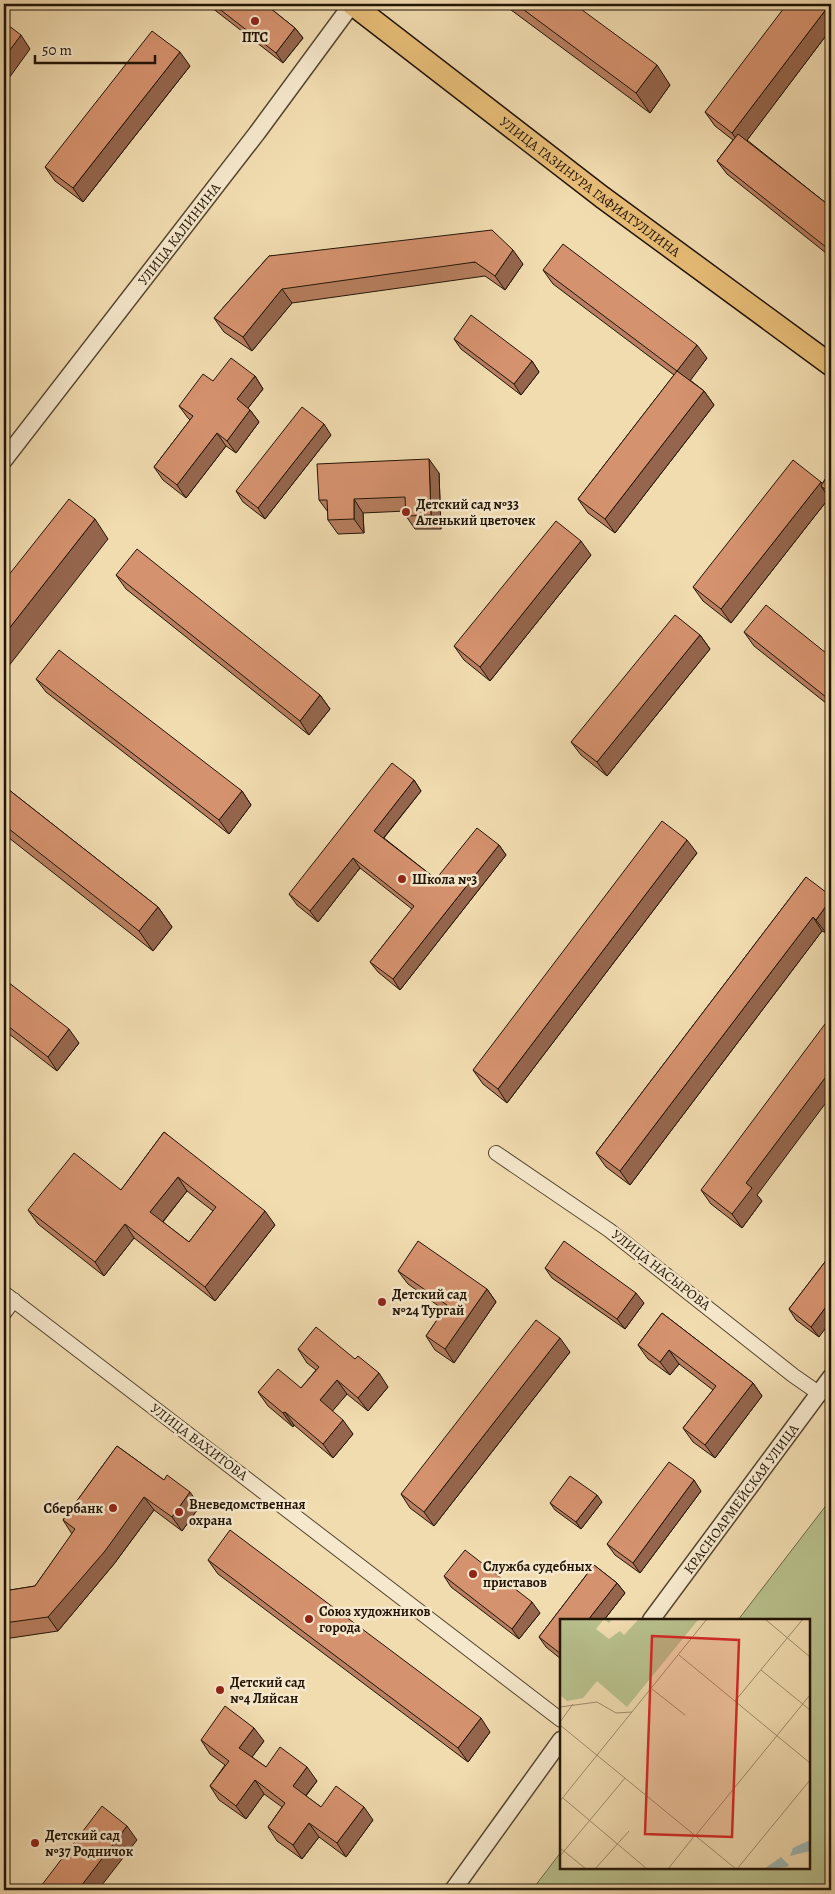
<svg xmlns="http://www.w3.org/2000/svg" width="835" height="1894" viewBox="0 0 835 1894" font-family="Alegreya,serif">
<rect width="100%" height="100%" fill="#f1dcb0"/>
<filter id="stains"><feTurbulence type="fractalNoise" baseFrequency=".004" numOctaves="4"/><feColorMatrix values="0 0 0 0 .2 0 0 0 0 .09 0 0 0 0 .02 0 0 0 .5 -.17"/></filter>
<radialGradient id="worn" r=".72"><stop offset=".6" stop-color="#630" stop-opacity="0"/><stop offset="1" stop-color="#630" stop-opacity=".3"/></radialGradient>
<path fill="#b8c18d" stroke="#6c6a4a" d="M831,1499V1890H532L561,1852V1868H809V1620H738Z"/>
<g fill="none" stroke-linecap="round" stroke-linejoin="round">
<g stroke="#554630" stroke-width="16">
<path id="minor" d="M496,1153L609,1230L794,1376L820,1394
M4,1293L561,1720
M4,1313L14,1300"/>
</g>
<g stroke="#554630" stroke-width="19">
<g id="tertiary">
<path id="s1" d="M4,460L257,133L352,4"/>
<path id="s2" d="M651,1620L831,1377"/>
<path d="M453,1890L561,1740"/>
</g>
</g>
<g stroke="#211406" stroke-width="24">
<g id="primary">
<path id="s3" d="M352,4L602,197L831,365"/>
</g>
</g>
<use href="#minor" stroke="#f6e8cc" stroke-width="14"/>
<use href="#tertiary" stroke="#f6e8cc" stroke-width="16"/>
<use href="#primary" stroke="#e8be78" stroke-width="21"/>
</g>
<path fill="#b77e5f" stroke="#211406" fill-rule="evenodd" d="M207,4H265L295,28L303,38L283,63Z
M503,4H574L670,85L650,113Z
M831,4V29L747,140L831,207V257L727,174L717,161L733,140L715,126L705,112Z
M190,66L83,202L55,181L45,167Z
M269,256L523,264L505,290L485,276L292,303L252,351L224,332L214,318Z
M543,270L707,358L690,380L704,391L714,405L615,533L588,513L578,499L674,375L553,284Z
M454,339L532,361L539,372L521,395L461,349Z
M255,376L263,389L248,408L250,410L259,422L236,453L226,446L186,498L163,480L154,467L190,420L188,418L179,406L213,381Z
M331,435L265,519L243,502L236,491Z
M831,470V500L829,498L731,623L703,601L693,587L821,482L822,484Z
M439,473L441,529H415L406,516V511L363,513L364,533L338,534L328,520V512L319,500Z
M591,555L490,681L464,660L454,646Z
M116,575L320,695L330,709L309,735L126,589Z
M744,632L831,657V707L754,646Z
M700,635L710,649L607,776L581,755L571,742Z
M36,679L242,791L251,805L229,834L46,692Z
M414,780L421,791L384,838L436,879L499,845L506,855L400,990L378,972L370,962L412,909L360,868L318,922L297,905L289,894Z
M4,786L158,907L172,927L153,951L4,834Z
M697,853L507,1103L483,1084L473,1070Z
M806,877L826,933L822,931L630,1185L606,1167L596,1153Z
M4,979L79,1043L57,1071L4,1030Z
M164,1132L275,1225L215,1301L134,1238L104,1276L38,1224L28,1210L121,1190ZM187,1191L213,1211L189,1242L163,1222Z
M701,1190L757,1195L762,1201L742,1228L711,1204Z
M831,1254L819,1337L796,1320L789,1309Z
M545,1268L644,1303L625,1329L552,1278Z
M398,1271L487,1289L496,1302L454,1363L435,1350L426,1336L444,1310L408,1284Z
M662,1313L753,1383L762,1396L715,1458L693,1442L683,1428L713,1390L679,1364L670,1375L648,1359L638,1345Z
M298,1349L388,1387L368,1411L347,1394L332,1411L353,1434L333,1458L294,1425L293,1427L268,1406L258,1392L301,1388L316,1370L307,1363Z
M570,1352L434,1526L410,1508L401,1494Z
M117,1446L200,1506L182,1531L154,1510L114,1564L58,1631L4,1639V1591L35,1586L72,1534L63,1520Z
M701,1491L640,1573L615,1555L607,1544Z
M602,1502L581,1529L555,1510L550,1503Z
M208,1560L490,1732L468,1762L218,1574Z
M594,1565L617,1583L625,1593L604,1620H561V1659L546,1647L539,1637Z
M444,1576L540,1613L519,1639L451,1587Z
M201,1740L264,1741L252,1757L266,1767L317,1781L306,1796L321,1807L373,1820L346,1857L319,1837L302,1859L277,1841L268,1827L282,1807L264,1794L246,1819L219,1800L210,1786L225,1765L210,1754Z"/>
<path fill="#95664d" stroke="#211406" d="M830,4H831V29L742,147L732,133Z
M295,28L303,38L283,63L276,53Z
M21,35L30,49L4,85V58Z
M180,52L190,66L83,202L73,188Z
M657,65L670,85L650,113L636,93Z
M513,250L523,264L505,290L495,276Z
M282,289L292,303L252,351L243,337Z
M697,345L707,358L687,385L677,371Z
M532,361L539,372L521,395L514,384Z
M255,376L263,389L245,412L237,399Z
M704,391L714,405L615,533L605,519Z
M250,410L259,422L236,453L227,441Z
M324,424L331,435L265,519L258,508Z
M217,433L226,446L186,498L177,485Z
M429,459L439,473L441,529L431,515Z
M821,482L827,490L821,486L829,498L731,623L721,609Z
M354,499L363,513L364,533L354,519Z
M95,519L108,539L4,672V635Z
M581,541L591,555L490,681L480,667Z
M700,635L710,649L607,776L597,762Z
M320,695L330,709L309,735L300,721Z
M414,780L421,791L381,841L374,831Z
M242,791L251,805L229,834L219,820Z
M687,840L697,853L507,1103L498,1089Z
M499,845L506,855L400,990L393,979Z
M353,858L360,868L318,922L310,911Z
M831,899V926L826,933L816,920Z
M158,907L172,927L153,951L139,931Z
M813,917L822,931L630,1185L620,1171Z
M69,1029L79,1043L57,1071L48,1057Z
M831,1070V1096L757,1195L762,1201L742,1228L732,1214L746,1183Z
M178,1177L187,1191L160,1225L150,1212Z
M265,1211L275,1225L215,1301L205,1287Z
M125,1224L134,1238L104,1276L95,1262Z
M487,1289L496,1302L454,1363L445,1349Z
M636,1293L644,1303L625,1329L617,1319Z
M831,1300V1321L819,1337L811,1327Z
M560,1338L570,1352L434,1526L424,1512Z
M669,1350L679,1364L670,1375L660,1362Z
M379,1373L388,1387L368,1411L358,1398Z
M337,1380L347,1394L330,1414L320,1400Z
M753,1383L762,1396L715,1458L705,1445Z
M285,1412L294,1425L293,1427L283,1413Z
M343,1420L353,1434L333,1458L323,1444Z
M694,1480L701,1491L640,1573L633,1563Z
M190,1492L200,1506L182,1531L172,1517Z
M597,1495L602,1502L581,1529L576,1522Z
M144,1497L154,1510L114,1564L58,1631L48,1617Z
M617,1583L625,1593L604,1620H588Z
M532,1602L540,1613L519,1639L512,1629Z
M481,1718L490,1732L468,1762L458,1748Z
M254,1728L264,1741L249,1761L239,1748Z
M307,1767L317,1781L302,1800L293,1786Z
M255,1780L264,1794L246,1819L236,1806Z
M364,1807L373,1820L346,1857L337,1843Z
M309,1823L319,1837L302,1859L293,1845Z
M127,1826L137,1840L98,1890H78Z"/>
<path fill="#d5926e" stroke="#211406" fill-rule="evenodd" d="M213,4H265L295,28L276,53Z
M516,4H574L657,65L636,93Z
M787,4H830L732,133L705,112Z
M4,22L21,35L4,58Z
M152,31L180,52L73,188L45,167Z
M738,134L831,207V251L717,161Z
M492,230L513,250L495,276L475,262L282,289L243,337L214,318L269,256Z
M563,244L697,345L677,371L543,270Z
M471,315L532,361L514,384L454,339Z
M231,358L255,376L237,399L250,410L227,441L217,433L177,485L154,467L193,416L179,406L203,374L213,381Z
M677,371L704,391L605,519L578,499Z
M302,407L324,424L258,508L236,491Z
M429,459L431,515L406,516L405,497L354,499V519L328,520L327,500H319L317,464Z
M793,460L821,482L721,609L693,587Z
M831,470V494L821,486Z
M69,499L95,519L4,635V581Z
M556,521L581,541L480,667L454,646Z
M137,549L320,695L300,721L116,575Z
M766,605L831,657V701L744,632Z
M675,615L700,635L597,762L571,742Z
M59,650L242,791L219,820L36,679Z
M392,763L414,780L374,831L436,879L477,828L499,845L393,979L370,962L414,906L353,858L310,911L289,894Z
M4,786L158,907L139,931L4,825Z
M662,821L687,840L498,1089L473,1070Z
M806,877L831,896V899L816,920L813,917L620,1171L596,1153Z
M4,979L69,1029L48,1057L4,1023Z
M831,1016V1070L746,1183L752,1188L732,1214L701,1190Z
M164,1132L265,1211L205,1287L125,1224L95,1262L28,1210L74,1153L121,1190ZM178,1177L216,1207L189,1242L150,1212Z
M418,1241L487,1289L445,1349L426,1336L447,1305L398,1271Z
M564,1241L636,1293L617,1319L545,1268Z
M831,1254V1300L811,1327L789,1309Z
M662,1313L753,1383L705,1445L683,1428L716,1386L669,1350L660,1362L638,1345Z
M536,1320L560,1338L424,1512L401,1494Z
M316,1327L355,1359L358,1356L379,1373L358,1398L337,1380L320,1400L343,1420L323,1444L285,1412L283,1413L258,1392L278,1369L301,1388L319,1367L298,1349Z
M117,1446L164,1480L167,1475L190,1492L172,1517L144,1497L105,1551L48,1617L4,1623V1591L35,1586L75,1529L63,1520Z
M669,1462L694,1480L633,1563L607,1544Z
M570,1476L597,1495L576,1522L550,1503Z
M230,1530L481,1718L458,1748L208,1560Z
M465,1550L532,1602L512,1629L444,1576Z
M594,1565L617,1583L588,1620H561V1654L539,1637Z
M225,1706L254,1728L239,1748L266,1767L280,1747L307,1767L293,1786L321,1807L336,1786L364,1807L337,1843L309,1823L293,1845L268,1827L285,1803L255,1780L236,1806L210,1786L229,1761L201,1740Z
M102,1806L127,1826L78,1890H38Z"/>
<g fill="#8f2418" stroke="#f6e8cc" stroke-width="2">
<circle cx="255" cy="21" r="5"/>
<circle cx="406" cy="512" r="5"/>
<circle cx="402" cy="879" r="5"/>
<circle cx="382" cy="1302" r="5"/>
<circle cx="113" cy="1508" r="5"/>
<circle cx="179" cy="1512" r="5"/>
<circle cx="473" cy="1574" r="5"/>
<circle cx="309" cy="1619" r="5"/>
<circle cx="220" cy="1690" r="5"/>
<circle cx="35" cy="1843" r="5"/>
</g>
<g text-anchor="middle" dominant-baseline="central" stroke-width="5" stroke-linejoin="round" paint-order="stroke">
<g font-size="14" font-weight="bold" fill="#211406" stroke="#f6e8cc" text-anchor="start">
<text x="255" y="37" text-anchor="middle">ПТС</text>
<text x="416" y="504">Детский сад №33<tspan x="416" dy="16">Аленький цветочек</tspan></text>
<text x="412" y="879">Школа №3</text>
<text x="392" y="1294">Детский сад<tspan x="392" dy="16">№24 Тургай</tspan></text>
<text x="189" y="1504">Вневедомственная<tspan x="189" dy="16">охрана</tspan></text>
<text x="103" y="1508" text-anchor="end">Сбербанк</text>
<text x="483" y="1566">Служба судебных<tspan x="483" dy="16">приставов</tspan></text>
<text x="319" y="1611">Союз художников<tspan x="319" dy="16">города</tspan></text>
<text x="230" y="1682">Детский сад<tspan x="230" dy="16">№4 Ляйсан</tspan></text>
<text x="45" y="1835">Детский сад<tspan x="45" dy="16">№37 Родничок</tspan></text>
</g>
<g font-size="14" fill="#211406" stroke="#f6e8cc">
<text stroke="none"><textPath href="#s3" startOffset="300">УЛИЦА ГАЗИНУРА ГАФИАТУЛЛИНА</textPath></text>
<text stroke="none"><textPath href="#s1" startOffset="286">УЛИЦА КАЛИНИНА</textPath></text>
<text transform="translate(661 1270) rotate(38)">УЛИЦА НАСЫРОВА</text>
<text transform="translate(199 1442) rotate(37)">УЛИЦА ВАХИТОВА</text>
<text stroke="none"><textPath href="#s2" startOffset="151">КРАСНОАРМЕЙСКАЯ УЛИЦА</textPath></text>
</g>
</g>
<g transform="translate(560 1619)">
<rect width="250" height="250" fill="#f1dcb0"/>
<path d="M0,0H52L49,4L44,0L36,10L49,20L60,12L64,16L79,0L138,1L67,88L37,62L23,79L7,82L0,76Z" fill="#b8c18d"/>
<path d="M250,221V232L230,237L233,229ZM221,238L229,246L227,248L204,250Z" fill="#9eb9b5"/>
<path fill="none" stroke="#9e8c6c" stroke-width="1" d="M205,0L250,38M119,36L250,144M201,51L250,91M92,70L125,96M175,82L243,0M0,88L37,83L56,94L72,93M0,103L13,85M0,106L176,250M3,179L87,250M0,182L147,0M136,216L250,76M0,229L26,250M0,237L65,159M35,250L69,212M108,250L135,216M177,250L250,161"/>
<path fill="#d62828" fill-opacity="0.15" stroke="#d62828" stroke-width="2.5" d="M92,17L179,21L172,218L85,215Z"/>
<rect width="250" height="250" fill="none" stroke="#211406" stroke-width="2.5"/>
</g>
<rect width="835" height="1894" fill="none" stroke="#f1dcb0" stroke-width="20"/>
<rect x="5" y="5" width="825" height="1884" fill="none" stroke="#211406" stroke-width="2.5"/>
<rect x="10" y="10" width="815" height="1874" fill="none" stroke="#211406"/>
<path d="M35 55v8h120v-8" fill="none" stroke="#211406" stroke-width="2.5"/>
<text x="42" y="55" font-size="15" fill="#211406" stroke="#f6e8cc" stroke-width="4" paint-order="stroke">50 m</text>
<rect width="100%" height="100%" filter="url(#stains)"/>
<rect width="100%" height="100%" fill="url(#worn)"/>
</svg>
